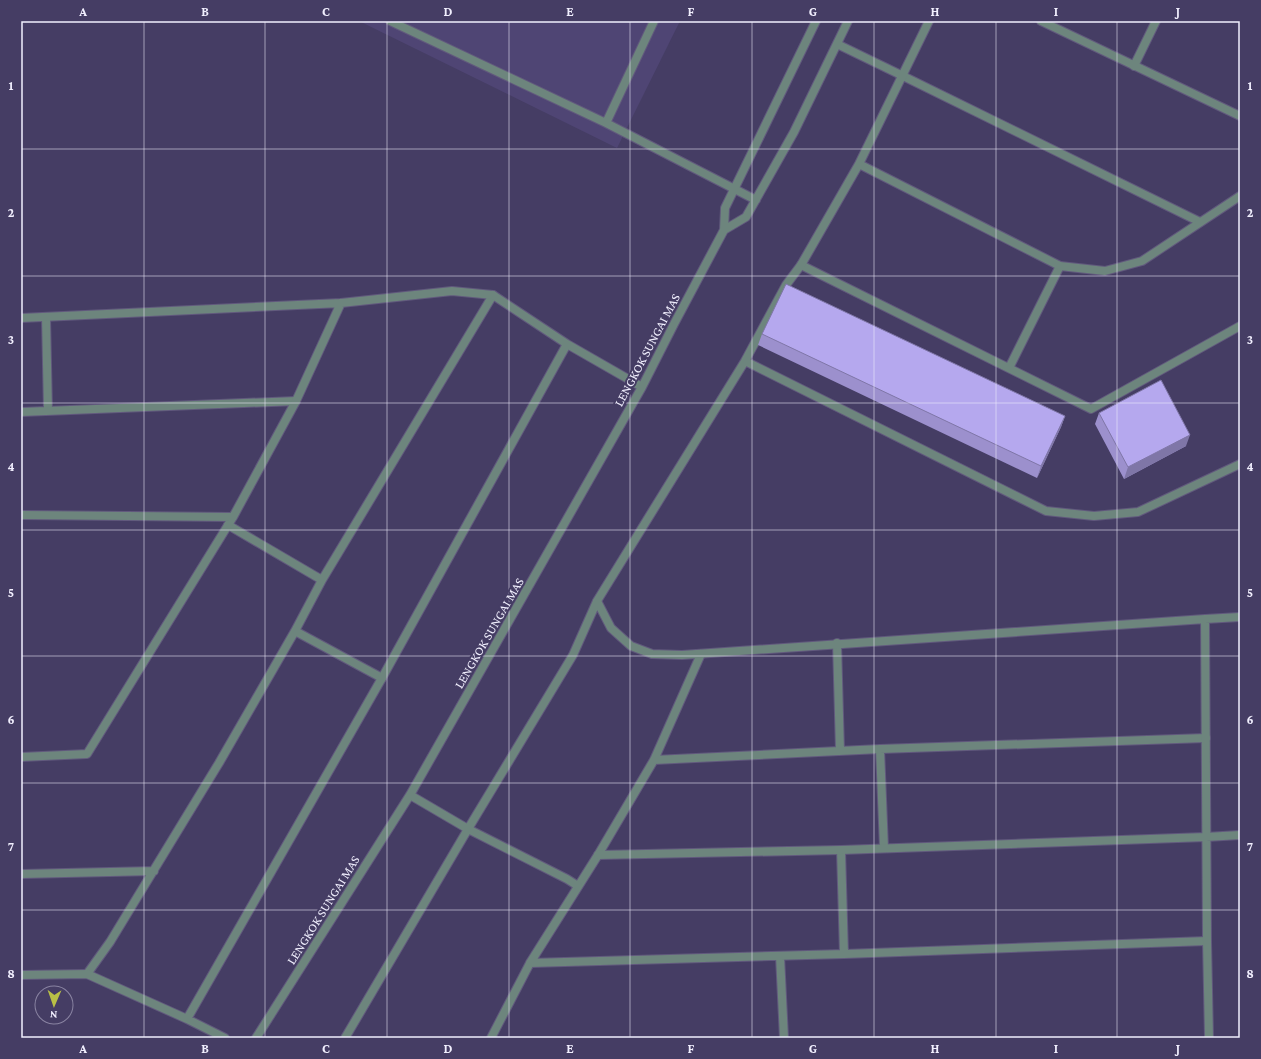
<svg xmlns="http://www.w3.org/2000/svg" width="1261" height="1059" viewBox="0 0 1261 1059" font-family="'Crimson Pro',serif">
<rect width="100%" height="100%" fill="#453d64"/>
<path fill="#4f4574" d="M359,21H680L617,148Z"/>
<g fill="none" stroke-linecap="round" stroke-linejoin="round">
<g stroke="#61597d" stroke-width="10">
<path id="service" d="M903,76L1200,222
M801,265L1091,409L1240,326
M46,317L48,411
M1009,368L1060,266
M21,412L296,401
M228,525L322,580
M295,631L382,678
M837,643L840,751
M880,749L884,848
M654,760L880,749L1206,738
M841,850L844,954
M21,874L154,871
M780,956L784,1038
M530,963L844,954L1207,941
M87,974L110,942L219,763L295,631L322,580L493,295
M491,1038L530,963L598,855L654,760L701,654"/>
</g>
<g stroke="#61597d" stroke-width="10">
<path id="minor" d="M390,21L606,123L756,200
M1041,21L1240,116
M837,44L903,76
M1134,66L1156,21
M606,123L654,21
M859,164L1060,266L1105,271L1142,261L1240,196
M724,230L746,217L794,132L848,21
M21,318L341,303L452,291L493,295L567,344L642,387
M745,361L1046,511L1094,516L1138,512L1240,464
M21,515L233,517
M597,601L611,628L631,646L652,654L682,655L1205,619L1207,941L1209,1038
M1205,619L1240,617
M21,757L87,754L233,517L296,401L341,303
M410,795L468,829L567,879L578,886
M598,855L841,850L1206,837L1240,835
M21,975L87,974L187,1019L225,1038
M187,1019L382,678L567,344
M256,1038L410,795L642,387L674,324L724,230L725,208L816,21
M345,1038L468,829L573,655L597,601L745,361L786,285L801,265L859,164L929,21"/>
</g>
<use href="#service" stroke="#6d857d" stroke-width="8"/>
<use href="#minor" stroke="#6d857d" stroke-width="8"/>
</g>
<path fill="#9c90cd" d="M762,334L1065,416L1061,427L1037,478L758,345Z
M1099,413L1186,446L1124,479L1095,424Z"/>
<path fill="#7f76a7" d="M1065,416L1061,427L1037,478L1041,466Z
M1190,435L1186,446L1124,479L1128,467Z"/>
<path fill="#b5a8ee" stroke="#7f76a7" d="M786,284L1065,416L1041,466L762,334Z
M1161,380L1190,435L1128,467L1099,413Z"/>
<path fill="none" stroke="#f1effe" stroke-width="1" stroke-opacity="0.55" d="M144,21V1038M265,21V1038M387,21V1038M509,21V1038M630,21V1038M752,21V1038M874,21V1038M996,21V1038M1117,21V1038M21,149H1240M21,276H1240M21,403H1240M21,530H1240M21,656H1240M21,783H1240M21,910H1240"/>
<g text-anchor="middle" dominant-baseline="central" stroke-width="4" stroke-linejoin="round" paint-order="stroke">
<g font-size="13" fill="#f1effe" stroke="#453d64">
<text transform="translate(647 350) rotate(-62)">LENGKOK SUNGAI MAS</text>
<text transform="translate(489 633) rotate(-60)">LENGKOK SUNGAI MAS</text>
<text transform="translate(323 910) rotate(-58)">LENGKOK SUNGAI MAS</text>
</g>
</g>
<rect width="1261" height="1059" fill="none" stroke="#453d64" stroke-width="44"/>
<g transform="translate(54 1005) rotate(182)"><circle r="19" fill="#453d64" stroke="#8a84a2"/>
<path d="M0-3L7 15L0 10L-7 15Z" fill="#b9c046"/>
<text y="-6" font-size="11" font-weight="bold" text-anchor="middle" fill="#f1effe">N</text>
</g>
<rect x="22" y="22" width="1217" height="1015" fill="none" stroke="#f1effe" stroke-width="1.5"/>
<g font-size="13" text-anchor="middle" font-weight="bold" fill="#f1effe">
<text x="83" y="16">A</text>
<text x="205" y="16">B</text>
<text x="326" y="16">C</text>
<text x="448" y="16">D</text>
<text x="570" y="16">E</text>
<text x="691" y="16">F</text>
<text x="813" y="16">G</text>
<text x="935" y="16">H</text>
<text x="1056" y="16">I</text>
<text x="1178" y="16">J</text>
<text x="11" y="90">1</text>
<text x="1250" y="90">1</text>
<text x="11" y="217">2</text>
<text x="1250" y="217">2</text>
<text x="11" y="344">3</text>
<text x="1250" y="344">3</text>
<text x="11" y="471">4</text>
<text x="1250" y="471">4</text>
<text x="11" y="597">5</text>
<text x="1250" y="597">5</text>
<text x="11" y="724">6</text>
<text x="1250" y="724">6</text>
<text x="11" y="851">7</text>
<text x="1250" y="851">7</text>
<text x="11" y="978">8</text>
<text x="1250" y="978">8</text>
<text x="83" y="1053">A</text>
<text x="205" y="1053">B</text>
<text x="326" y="1053">C</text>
<text x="448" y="1053">D</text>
<text x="570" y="1053">E</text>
<text x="691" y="1053">F</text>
<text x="813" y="1053">G</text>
<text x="935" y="1053">H</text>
<text x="1056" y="1053">I</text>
<text x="1178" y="1053">J</text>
</g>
</svg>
